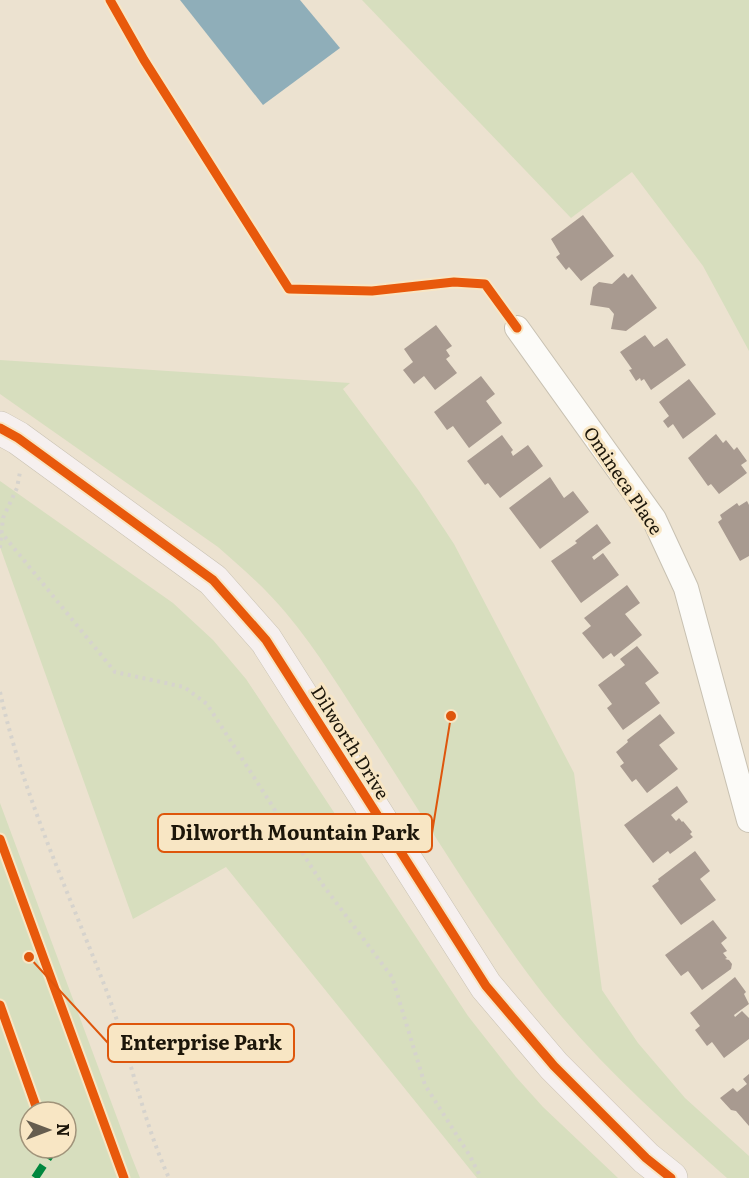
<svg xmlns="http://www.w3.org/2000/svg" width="749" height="1178" viewBox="0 0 749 1178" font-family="Literata,serif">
<rect width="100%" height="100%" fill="#ece2d0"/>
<path fill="#d7debe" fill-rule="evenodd" d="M362,0H749V351L703,266L632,172L571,218Z
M0,360L350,383L343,389L419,491L454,544L574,773L602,990L638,1043L685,1098L749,1156V1178H727C655,1114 585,1052 528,974C472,898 423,816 371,736C344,695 318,651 286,613C266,589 242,568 218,547L0,394Z
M0,481L173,603L213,640L246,679L260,700L468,1016L516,1077L543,1107L618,1178H477L226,867L133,919L0,547Z
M0,803L132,1158L140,1178H0ZM30,1112H66V1148H30Z"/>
<path fill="#8faeb9" d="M180,0H300L340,48L263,105Z"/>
<path fill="#a89a90" d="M583,215L614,256L581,281L569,267L566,270L556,257L560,254L551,239Z
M624,273L628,278L632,274L657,308L626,331L611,329L614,314L609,308L590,305L593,287L599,282L612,284Z
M436,325L452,346L446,350L450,356L446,359L457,373L435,390L424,376L414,384L403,370L413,362L404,349Z
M645,335L654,347L667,338L686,365L651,390L644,379L641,381L640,378L636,381L629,370L632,369L620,352Z
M481,376L495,394L486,401L502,423L469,448L453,426L447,430L434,412Z
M689,379L716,414L683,439L673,424L668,428L663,421L669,416L659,402Z
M716,434L723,443L726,440L734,450L737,447L747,461L741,465L747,473L719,494L711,484L708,486L688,458Z
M502,435L513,450L511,452L513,456L528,445L543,466L500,498L488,483L485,485L467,461Z
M550,477L564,498L573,491L589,512L540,549L509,508Z
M747,501L749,505V556L740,561L718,522L722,519L720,515L737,503L739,506Z
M597,524L611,543L592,557L594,560L603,553L619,575L581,603L551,561L577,543L575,541Z
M627,585L640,603L625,614L642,635L614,657L611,653L603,659L582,633L591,626L584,618Z
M637,646L659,673L645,683L660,703L623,730L607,708L612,704L598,685L625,665L620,659Z
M660,714L675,733L659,745L678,769L647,793L636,779L632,782L620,766L624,763L616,752L628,742L627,740Z
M677,786L688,802L671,815L676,821L679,818L682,822L683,821L692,832L690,834L693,837L670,854L668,851L653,863L624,825Z
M695,851L710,871L700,879L716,900L681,925L652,886L659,881L658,879Z
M713,920L727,938L721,943L727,951L723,953L727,958L725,959L729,960L732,964L731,969L702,990L688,971L681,976L665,955Z
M735,977L746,992L744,994L749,1004L734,1015L735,1017L742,1011L749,1018V1039L724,1058L712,1042L707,1046L695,1030L700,1026L690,1013Z
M749,1074V1126L736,1111L731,1110L720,1098L733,1088L737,1092L747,1084L743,1079Z"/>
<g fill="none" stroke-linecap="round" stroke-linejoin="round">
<g stroke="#c8c1b2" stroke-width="26">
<path id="street" d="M517,328L654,519L686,588L749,820"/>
</g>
<g stroke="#c8c1b2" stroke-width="34">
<path id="secondary" d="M0,428L18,438L213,580L266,640L486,986L554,1066L646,1158L671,1178"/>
</g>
<path stroke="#d6d3cd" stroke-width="4" stroke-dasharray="3 4.5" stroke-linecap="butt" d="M0,531L115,672L184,687L207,704L323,885L392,977L425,1085L470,1156L481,1178
M0,548L3,518L17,488L20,472
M0,692C23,796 69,893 107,992C130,1053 142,1119 169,1178"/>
<use href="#street" stroke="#fcfbf8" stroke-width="24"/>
<use href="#secondary" stroke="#f6f0ef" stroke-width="33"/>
<path stroke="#00873e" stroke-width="8" stroke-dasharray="15 8" stroke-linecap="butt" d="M35,1178L52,1152L51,1148"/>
<g stroke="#f8e6c4" stroke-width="13">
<path id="cycleway" d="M110,0L144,60L289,289L372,291L454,282L485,284L517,328
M0,428L18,438L213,580L266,640L486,986L554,1066L646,1158L671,1178
M0,839L124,1178
M0,1005L38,1112"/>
</g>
<use href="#cycleway" stroke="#e8590c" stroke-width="9"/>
</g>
<g text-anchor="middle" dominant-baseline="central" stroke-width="6" stroke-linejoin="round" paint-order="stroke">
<g font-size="18" fill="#1c160a" stroke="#f8e6c4">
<text transform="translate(624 480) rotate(56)">Omineca Place</text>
<text transform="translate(351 742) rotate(58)">Dilworth Drive</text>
</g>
</g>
<path fill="none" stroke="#de560c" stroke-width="2" d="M451 716L432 833M29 957L108 1043"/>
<g fill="#de560c" stroke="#f8e6c4" stroke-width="2">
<circle cx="451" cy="716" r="6"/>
<circle cx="29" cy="957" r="6"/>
</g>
<g fill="#f8e6c4" stroke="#de560c" stroke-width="2">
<rect x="158" y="814" width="274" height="38" rx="6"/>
<rect x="108" y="1024" width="186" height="38" rx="6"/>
</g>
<g font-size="20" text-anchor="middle" font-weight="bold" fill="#1c160a">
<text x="295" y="840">Dilworth Mountain Park</text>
<text x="201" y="1050">Enterprise Park</text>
</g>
<g transform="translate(48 1130) rotate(90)"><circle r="28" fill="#f8e6c4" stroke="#a0937a" stroke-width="1.5"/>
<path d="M0-4.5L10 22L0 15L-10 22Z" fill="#655d4f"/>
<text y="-9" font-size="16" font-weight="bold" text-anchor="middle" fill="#1c160a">N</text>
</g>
</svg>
